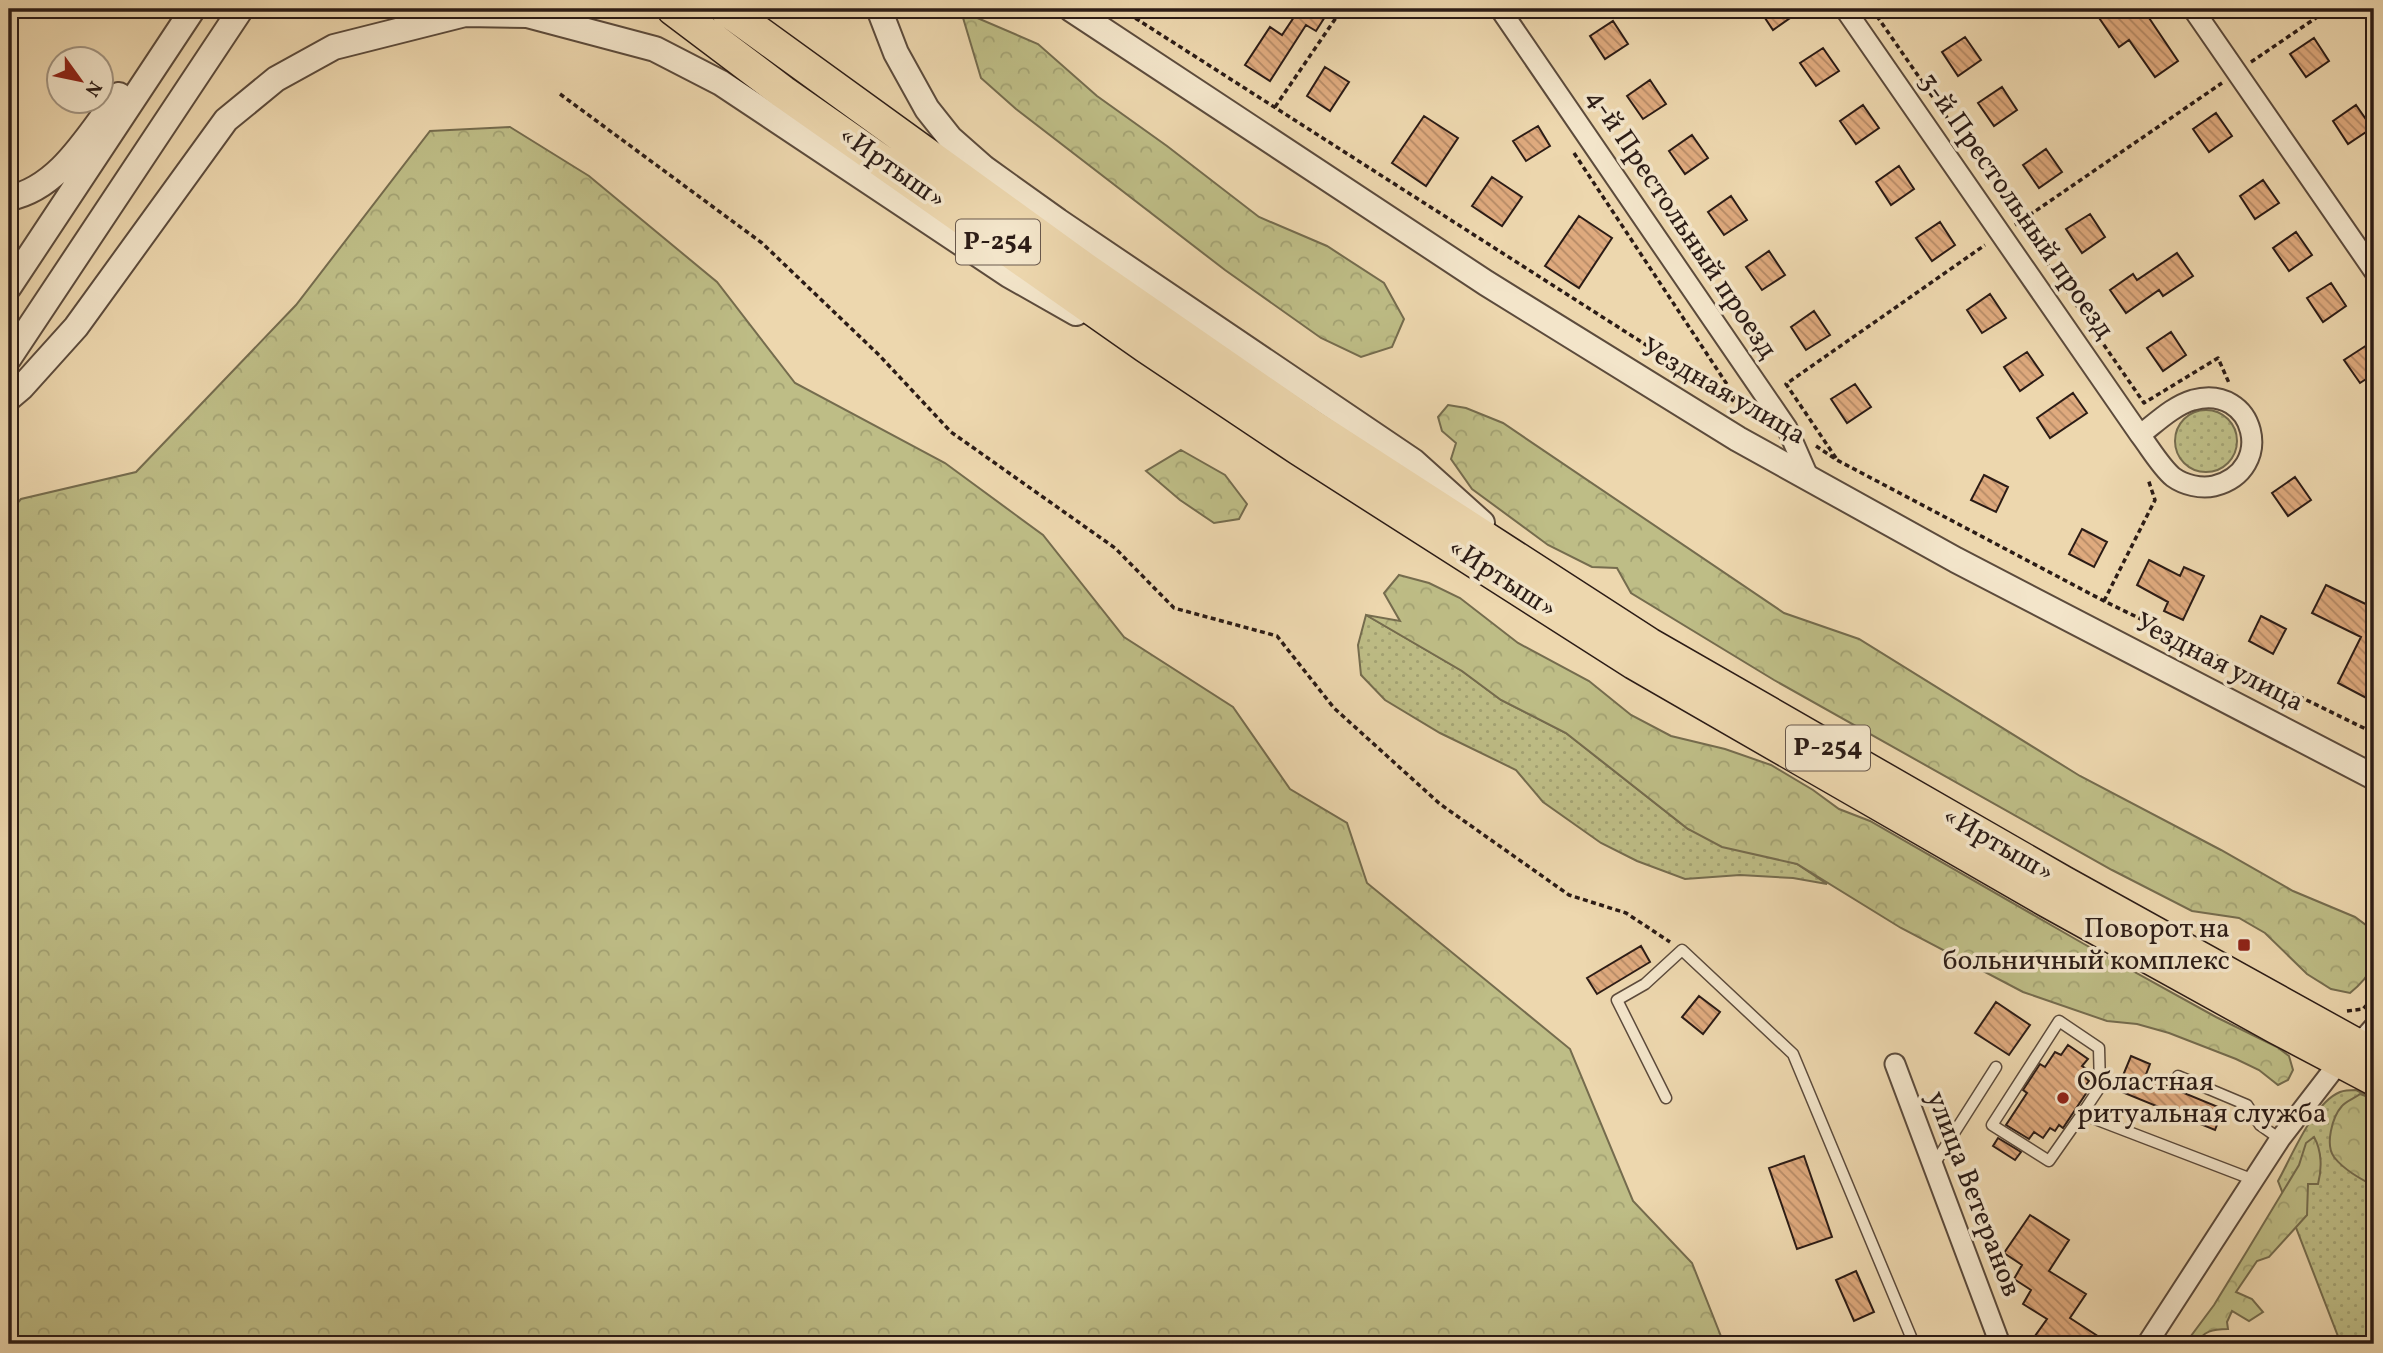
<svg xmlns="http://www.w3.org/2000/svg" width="2383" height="1353" viewBox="0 0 2383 1353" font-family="Vollkorn,serif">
<defs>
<pattern id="grass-dots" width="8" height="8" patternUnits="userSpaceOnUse" patternTransform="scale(1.75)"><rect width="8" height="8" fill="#bebd86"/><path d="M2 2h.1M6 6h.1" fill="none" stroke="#a3a273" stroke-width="1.8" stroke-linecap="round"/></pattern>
<pattern id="forest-crowns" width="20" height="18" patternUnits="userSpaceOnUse" patternTransform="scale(1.75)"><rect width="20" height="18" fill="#bebd86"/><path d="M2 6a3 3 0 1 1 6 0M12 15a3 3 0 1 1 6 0" fill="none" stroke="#a3a273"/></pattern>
<pattern id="building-back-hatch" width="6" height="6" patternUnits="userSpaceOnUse" patternTransform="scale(1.75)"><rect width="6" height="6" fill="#dfaa7e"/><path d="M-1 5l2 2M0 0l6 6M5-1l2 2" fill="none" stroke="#b58a66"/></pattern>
</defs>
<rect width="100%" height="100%" fill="#edd7ae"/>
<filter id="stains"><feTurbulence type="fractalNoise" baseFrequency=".00286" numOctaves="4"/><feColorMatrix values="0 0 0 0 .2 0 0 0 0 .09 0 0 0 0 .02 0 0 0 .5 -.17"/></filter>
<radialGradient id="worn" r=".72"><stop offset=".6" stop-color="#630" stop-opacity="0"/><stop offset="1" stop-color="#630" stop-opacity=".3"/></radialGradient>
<path fill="url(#grass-dots)" stroke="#756c4e" stroke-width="2" d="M2175 441a31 31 0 1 1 62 0a31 31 0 1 1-62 0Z
M1366,615L1462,671L1501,700L1566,733L1688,829L1797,864L1827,884L1793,878L1740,875L1685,879L1637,861L1601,843L1543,802L1516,770L1440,733L1385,700L1361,675L1358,645Z
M2356,1090L2374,1099V1344H2341L2278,1181C2292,1156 2313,1103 2340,1092C2345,1090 2352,1090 2356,1090Z"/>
<path fill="url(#forest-crowns)" stroke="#756c4e" stroke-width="2" d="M961,11L1038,44L1097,96L1167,146L1259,217L1327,246L1384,283L1404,319L1392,347L1361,357L1321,338L1225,270L1016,109L981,78Z
M510,127L589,176L717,282L795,383L945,463L1043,535L1124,637L1233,707L1290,789L1347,823L1367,883L1570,1049L1633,1201L1692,1263L1724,1344H9V513L21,499L136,472L296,305L430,131Z
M1448,405L1466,408L1503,423L1784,613L1859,639L2080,776L2221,850L2293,891L2355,917L2374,931C2374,963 2376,972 2350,993L2331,989L2307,974L2265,933L2239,918L2192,911L2112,870L1774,680L1631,593L1617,568L1592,567L1548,545L1472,489L1451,459L1456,443L1442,431L1438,417Z
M1181,450L1225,475L1247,504L1239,519L1214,523L1180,500L1146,471Z
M1399,575L1429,583L1460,598L1518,643L1589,681L1631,715L1671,736L1725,749L1771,765L1813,790L1839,809L1870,821L2084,944L2216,1017L2277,1047L2289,1056L2293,1070L2288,1080L2278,1085L2259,1070L2236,1059L2169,1033L2137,1024L2107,1021L2023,992L1901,928L1797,864L1722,847L1688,829L1566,733L1501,700L1462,671L1366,615L1400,621L1384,593Z
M2360,1094L2374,1099V1186C2361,1179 2344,1170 2334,1157C2325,1145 2332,1117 2342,1106C2346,1101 2355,1098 2360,1094Z
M2314,1137C2322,1151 2322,1169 2318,1184H2308L2307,1215L2269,1257L2257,1261L2236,1292L2252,1299L2263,1312L2249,1321L2232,1311L2227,1322L2228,1329C2212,1329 2204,1331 2196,1344H2185L2214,1305L2247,1251L2299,1165L2306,1143Z"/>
<path fill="url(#building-back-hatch)" stroke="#2c1c16" stroke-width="2" d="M1282,9H1330L1316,31L1306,25L1270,81L1245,65L1270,27L1282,35L1294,17Z
M1759,9H1803L1773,30Z
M2093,9H2143L2178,61L2155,77L2129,40L2119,47Z
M1613,21L1628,44L1605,59L1590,36Z
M1965,37L1981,60L1958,76L1942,52Z
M2314,38L2329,61L2306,77L2290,54Z
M1823,48L1839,71L1816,86L1800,63Z
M1325,67L1349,82L1330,111L1307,96Z
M1650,80L1666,104L1643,119L1627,96Z
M2002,87L2017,110L1994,126L1978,103Z
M1863,105L1879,128L1856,144L1840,121Z
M2356,105L2372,128L2348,144L2333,121Z
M2216,113L2232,136L2209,152L2193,129Z
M1424,116L1458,138L1426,186L1392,163Z
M1538,126L1550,146L1526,161L1513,141Z
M1692,135L1708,158L1685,174L1669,151Z
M2046,149L2062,172L2039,188L2023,165Z
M1899,166L1914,189L1891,205L1876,182Z
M1492,177L1522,197L1502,226L1472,206Z
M2263,180L2279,203L2255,219L2240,196Z
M1731,196L1747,220L1724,235L1708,212Z
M2090,214L2105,237L2082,253L2066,229Z
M1579,216L1612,238L1579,288L1545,266Z
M1940,222L1955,245L1932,261L1916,238Z
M2296,232L2312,255L2289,271L2273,248Z
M1769,251L1785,275L1762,290L1746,267Z
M2177,253L2193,276L2163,296L2159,290L2126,313L2110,290L2133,274L2137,280Z
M2331,283L2346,306L2323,322L2307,298Z
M1990,294L2006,318L1982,333L1967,310Z
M1814,311L1830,335L1806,350L1791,327Z
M2171,332L2186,355L2163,371L2147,348Z
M2367,345L2374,355V374L2360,383L2344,360Z
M2027,352L2043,375L2020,391L2004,367Z
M1855,384L1871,407L1847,423L1831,399Z
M2073,393L2087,413L2050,438L2037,418Z
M1984,475L2008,487L1996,512L1971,500Z
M2295,477L2311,500L2288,516L2272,493Z
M2082,529L2107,542L2094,567L2069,554Z
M2149,560L2180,576L2184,567L2204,576L2183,620L2164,611L2168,602L2137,585Z
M2326,585L2374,608V702L2338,683L2361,637L2312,613Z
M2261,616L2286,629L2273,654L2249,641Z
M1641,946L1650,962L1597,994L1587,978Z
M1699,996L1720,1012L1703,1034L1682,1017Z
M1996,1002L2030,1025L2009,1055L1975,1033Z
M2068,1045L2088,1059L2082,1066L2088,1070L2083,1076L2089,1081L2085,1086L2089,1089L2063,1128L2059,1125L2055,1131L2050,1128L2043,1138L2034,1132L2029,1139L2006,1125L2027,1093L2023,1090L2040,1064L2045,1067L2055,1052L2061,1055Z
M2131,1056L2150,1064L2145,1077L2223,1109L2215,1130L2117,1090Z
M1998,1138L2021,1152L2015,1160L1993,1146Z
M1804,1156L1832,1237L1797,1249L1769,1168Z
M2030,1215L2069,1240L2049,1271L2086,1294L2070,1318L2110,1344H2048L2035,1336L2047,1319L2023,1304L2031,1290L2014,1279L2022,1265L2004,1253Z
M1856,1271L1874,1312L1854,1321L1836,1280Z"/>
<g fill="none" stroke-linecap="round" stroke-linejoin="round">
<g stroke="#5c4b3c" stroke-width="13">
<path id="service" d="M2178,1076L2247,1105L2260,1125L2280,1139
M1666,1098L1617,1000L1645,984L1682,950L1793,1054L1914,1344
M2082,1114L2049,1161L1992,1125L2059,1021L2099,1048L2100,1087L2082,1114L2254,1180
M1933,1166L1996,1067
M1815,1344H1816"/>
</g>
<g stroke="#5c4b3c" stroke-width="23">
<path id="minor" d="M1500,9L1787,428L1808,476
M1845,9L2140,435C2150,448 2161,467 2173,477C2184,485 2201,489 2214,486C2277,470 2255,383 2193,400C2173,406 2157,422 2140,435
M2193,9L2374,271
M1895,1064L2000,1344
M2147,1344L2280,1139L2340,1061L2357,1046L2374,1027"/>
</g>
<g stroke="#5c4b3c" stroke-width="28">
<path id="tertiary" d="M879,9L896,53L927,109L950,138L984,168L1058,221L1413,461L1482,523
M1071,9L1486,283L1738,439L1956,560L2374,777
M9,198C60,188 89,133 119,95
M9,287L193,9
M9,358L241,9
M9,398L22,387L76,327L226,120L276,79L334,47L465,14L527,15L655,49L721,83L1009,275L1076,313"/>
</g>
<g stroke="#2c1c16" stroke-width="35">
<path id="trunk" d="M673,9L783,92L1145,346L1299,449L1634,663L2049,902L2277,1028L2374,1079
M726,9L1085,269L1312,426L1649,644L2063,882L2373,1054"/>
</g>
<path stroke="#2c1c16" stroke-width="3.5" stroke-dasharray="5 3.5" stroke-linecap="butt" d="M1121,9L1754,414
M1872,9L2144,403L2218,358L2229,383
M2251,62L2329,9
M560,94L762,243L879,355L951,432L1115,548L1174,608L1277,636L1334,708L1440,804L1569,895L1626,913L1670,942
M1275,107L1342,9
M1574,153L1742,407
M2015,225L2222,83
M1816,446L1837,460L2104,601L2374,733
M1836,458L1786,384L1985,245
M2104,601L2155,500L2148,479
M2347,1011L2363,1009L2374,997"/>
<use href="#service" stroke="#f3e5ca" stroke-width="10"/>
<use href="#minor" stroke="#f3e5ca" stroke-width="19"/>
<use href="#tertiary" stroke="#f3e5ca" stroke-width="24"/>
<use href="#trunk" stroke="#edd7ae" stroke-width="32"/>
</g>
<g fill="#8f2418" stroke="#f3e5ca" stroke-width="2.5">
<rect x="2237" y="938" width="14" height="14" rx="3.5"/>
<circle cx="2063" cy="1098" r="7"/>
</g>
<g text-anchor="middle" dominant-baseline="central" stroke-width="7" stroke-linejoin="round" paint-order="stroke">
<g fill="#f3e5ca" stroke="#68584c" stroke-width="2">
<rect x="956" y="219.5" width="84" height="45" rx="5"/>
<rect x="1786" y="725.5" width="84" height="45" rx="5"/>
</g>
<g font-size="26" font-weight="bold" fill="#2c1c16">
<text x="998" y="242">Р-254</text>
<text x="1828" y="748">Р-254</text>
</g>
<g font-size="28" fill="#2c1c16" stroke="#f3e5ca">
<text transform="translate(892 168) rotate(35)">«Иртыш»</text>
<text transform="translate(2016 206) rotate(55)">3-й Престольный проезд</text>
<text transform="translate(1681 224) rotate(56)">4-й Престольный проезд</text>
<text transform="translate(1723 392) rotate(30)">Уездная улица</text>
<text transform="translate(1502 579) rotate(33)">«Иртыш»</text>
<text transform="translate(2219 663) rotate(27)">Уездная улица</text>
<text transform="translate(1998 845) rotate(30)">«Иртыш»</text>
<text transform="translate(1973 1194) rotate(69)">улица Ветеранов</text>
</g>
<g font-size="28" fill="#2c1c16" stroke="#f3e5ca" text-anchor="end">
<text x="2230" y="929">Поворот на<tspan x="2230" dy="32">больничный комплекс</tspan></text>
<text x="2077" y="1082" text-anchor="start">Областная<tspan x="2077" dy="32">ритуальная служба</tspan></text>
</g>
</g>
<rect width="2383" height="1353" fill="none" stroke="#edd7ae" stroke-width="35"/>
<rect x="10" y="10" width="2362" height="1332" fill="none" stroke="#2c1c16" stroke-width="3.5"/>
<rect x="18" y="18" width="2348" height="1318" fill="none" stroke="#2c1c16" stroke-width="2"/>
<g transform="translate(80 80) rotate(123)"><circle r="33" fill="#f3e5ca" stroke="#a39582" stroke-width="2"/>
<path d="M0-5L12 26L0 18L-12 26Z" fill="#8f2418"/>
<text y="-10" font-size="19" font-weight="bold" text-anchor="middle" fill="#2c1c16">N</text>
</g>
<rect width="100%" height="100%" filter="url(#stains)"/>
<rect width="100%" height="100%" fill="url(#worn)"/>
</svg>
